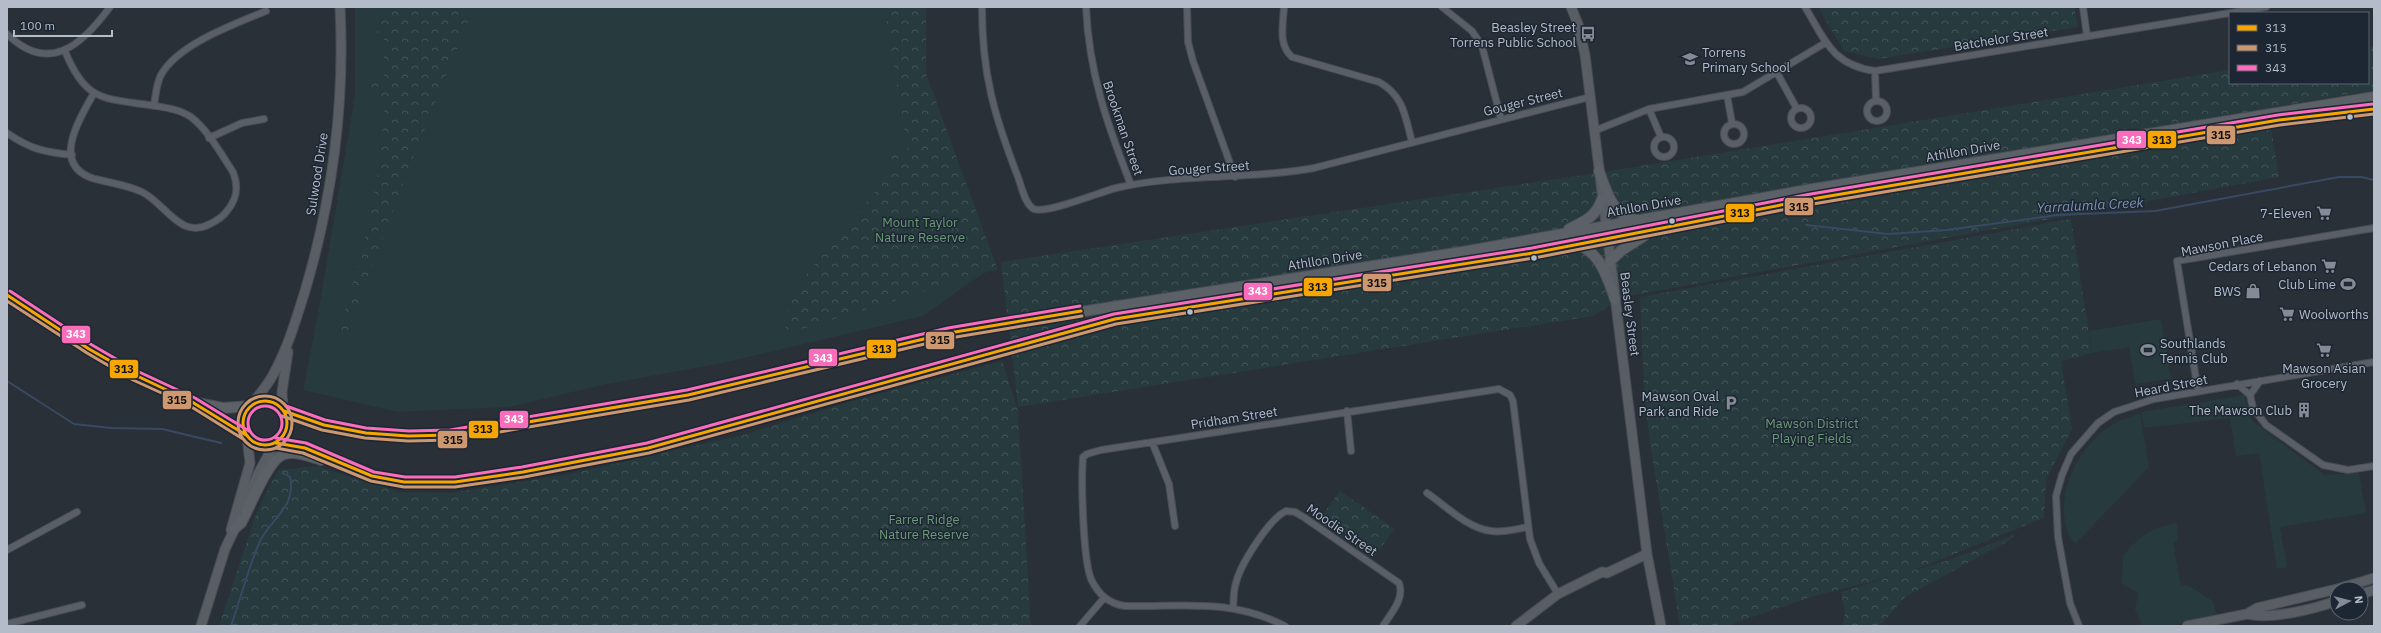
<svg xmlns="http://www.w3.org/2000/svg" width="2381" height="633" viewBox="0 0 2381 633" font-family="'IBM Plex Sans',sans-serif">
<defs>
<pattern id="forest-crowns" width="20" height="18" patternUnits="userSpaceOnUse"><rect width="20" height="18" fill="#273a3e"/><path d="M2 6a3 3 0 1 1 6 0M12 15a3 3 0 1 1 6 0" fill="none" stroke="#445559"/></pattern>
</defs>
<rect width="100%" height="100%" fill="#2a3038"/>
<path fill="#273a3e" d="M355,7H925V75L995,265L923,316L723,363L602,385L509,407L398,412L303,390L319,308L355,95Z
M2161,319L2171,379L2135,384L2129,347L2092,353L2089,331Z
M2244,395L2252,421L2325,475L2359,473L2366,513L2280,527L2287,567L2277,569L2259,453L2236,456L2230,418L2144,428L2141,412Z
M2140,413L2149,467L2075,544C2047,508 2076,446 2112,425C2120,420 2131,417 2140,413Z
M2177,523L2178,540L2173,543L2181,586H2189L2213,601L2216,614L2171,626H2143L2135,610L2138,593L2122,584L2123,556C2142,534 2148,529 2177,523Z"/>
<path fill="url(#forest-crowns)" d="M382,7H474L412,160L345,338L338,335L363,248L377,180L385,106L365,83L384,80V32L377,33Z
M884,7H926V74L998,270L964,276L917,294L785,334L790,294L883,182L893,154L908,152Z
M1818,7H2074L2078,27L1878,59L1844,51Z
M2374,46V90L2268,108L2279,177L1623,297L1593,316L1018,407L1001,262L1610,171L2230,70V83H2368V47Z
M2071,219L2092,353L2061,361L2072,429L2046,479L2044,518L1909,572L1949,560L2014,535L2010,540L1905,597L1880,626H1842L1845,614L1841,592L1889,577L1811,597L1726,626H1680L1650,443L1644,390L1640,297Z
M1002,361L1018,411L1031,626H219L256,514L278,470L315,466L400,492L450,493L569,474L743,435L859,399Z
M1340,491L1395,529L1373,558L1318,521Z"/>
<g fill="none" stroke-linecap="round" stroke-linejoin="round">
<path stroke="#384963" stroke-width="2" d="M1806,225L1888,234L1947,230L2057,215L2155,211L2339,177H2361L2374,180
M7,381L74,424L111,428L162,429L221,443
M231,626C241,598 248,568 260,541C271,519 297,506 290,477L283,473"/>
<g stroke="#484c53" stroke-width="8">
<path id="street" d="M982,7C982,74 994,115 1018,177C1021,185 1025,205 1034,209C1047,214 1100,192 1116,188C1181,173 1249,180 1314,168L1590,97
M1086,7C1089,73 1107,124 1131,185
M1187,7L1188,42L1193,61L1235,177
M1284,7C1283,25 1278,45 1292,57L1379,82C1404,96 1405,116 1412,142
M1442,7L1472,31L1482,46L1501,119
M1805,7C1825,40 1832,65 1875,71L2230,13
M2083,7L2087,36
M2230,13L2266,7
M7,34C49,75 82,45 110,7
M65,51C86,104 106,98 156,106C168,108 181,110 191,117C208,130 221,154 233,172C239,187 237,199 227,211C223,217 216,221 210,224C180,240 165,203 142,192C127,185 111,183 95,179C49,166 80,118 94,93
M1875,71L1876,100
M1777,73L1797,109
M1727,95L1732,123
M1867 111a10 10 0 1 1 20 0a10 10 0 1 1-20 0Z
M154,105C156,95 156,84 161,75C178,44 235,24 266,11
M1791 118a10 10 0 1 1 20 0a10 10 0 1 1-20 0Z
M1649,109L1661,137
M1724 134a10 10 0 1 1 20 0a10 10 0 1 1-20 0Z
M1594,131L1649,109L1743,92L1825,43
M7,133C30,149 44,152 72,155
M1654 147a10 10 0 1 1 20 0a10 10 0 1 1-20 0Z
M209,138L242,123L264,119
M2237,384L2250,395L2253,408L2266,425L2323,465L2348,470L2374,466
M2198,391L2177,261L2374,228
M2250,395L2260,381
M1347,411L1351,451
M1152,442L1169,484L1175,526
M1427,493C1446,506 1467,528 1491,531C1503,533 1516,529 1528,527
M7,550L77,512
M1233,608C1234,600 1233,591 1236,583C1240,565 1269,519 1286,511L1295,512L1305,518L1399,583C1405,599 1391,613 1383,626
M7,624L82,605
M1080,626L1104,598
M1285,626C1230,598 1183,607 1125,606C1109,604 1098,594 1091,579C1083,559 1081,481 1083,457L1087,454L1101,450L1499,389L1510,395L1513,401L1530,539L1539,563L1558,594
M2079,626L2070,603L2058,537L2056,496L2062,475L2071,454L2098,423L2114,412L2154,399L2374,362"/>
</g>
<g stroke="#484c53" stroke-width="11">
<path id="secondary" d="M1571,7L1578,24L1585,55L1647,554L1661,626
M251,405C259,395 268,385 274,373C288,347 296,320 305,291C332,200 345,103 340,7
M283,410L282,392L288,352
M244,507L258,474L275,443
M231,530L250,463L247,437
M2337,589L2374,578
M2361,594L2374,590
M2247,614C2271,620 2313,609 2337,601
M201,626L225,549L237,524
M1516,626L1558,594L1602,572L1607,573L1647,554
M2187,626L2247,614L2257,608L2337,589"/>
</g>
<g stroke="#484c55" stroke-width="12">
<path id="primary" d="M1599,171C1606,191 1613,216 1636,220
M1569,229C1585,221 1596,217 1602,199
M1577,245C1600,251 1608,279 1615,299
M1610,261L1622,250L1644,236
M7,295L89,349L135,375L192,402L246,435
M243 423a22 22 0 1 1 44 0a22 22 0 1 1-44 0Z
M192,402L223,408L251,406
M284,411L312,422L371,433L436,436L479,431L724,388L965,330L1468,251L1807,190L2374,97
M276,443C316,443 347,473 387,480C433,488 477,479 523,472C565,465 607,458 648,448L1080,327L1115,319L1533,253L1812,199L2279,120L2374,109
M234,529L241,523C250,507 267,462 282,455C295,450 309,456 321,460"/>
</g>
<use href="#street" stroke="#5a5e66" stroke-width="6"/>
<use href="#secondary" stroke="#595d64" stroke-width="9"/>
<use href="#primary" stroke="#5c6168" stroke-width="10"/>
<g stroke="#1d2633" stroke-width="6">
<path id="bus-1" d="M7,295L89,349L135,375L192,402L246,435
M243 423a22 22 0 1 1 44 0a22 22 0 1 1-44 0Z
M284,411L324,425L366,433L408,436L451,435L688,395L949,333L1081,311
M276,443L305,448L372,476L404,482H455L523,472L648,448L1115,319L1533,253L1812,199L2279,120L2374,109"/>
</g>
<g stroke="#1d2633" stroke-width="6">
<path id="bus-2" d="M7,301L87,353L133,380L190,406L243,439
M238 423a27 27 0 1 1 54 0a27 27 0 1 1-54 0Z
M282,416L322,430L365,438L408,441L452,440L689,400L950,338L1082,316
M276,448L303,453L371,481L404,487H455L524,477L649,453L1116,324L1534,258L1813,204L2280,125L2374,114"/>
</g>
<g stroke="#1d2633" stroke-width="6">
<path id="bus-3" d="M10,291L92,345L137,371L195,398L249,431
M248 423a17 17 0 1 1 34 0a17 17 0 1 1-34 0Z
M286,406L325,420L366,428L409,431L450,430L687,390L948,328L1080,306
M276,438L306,443L374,472L405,477H455L522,467L647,443L1114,314L1532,248L1811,194L2278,115L2373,104"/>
</g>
<use href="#bus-1" stroke="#f7a600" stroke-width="3"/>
<use href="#bus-2" stroke="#cd976f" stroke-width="3"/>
<use href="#bus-3" stroke="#fb6dba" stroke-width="3"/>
</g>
<defs>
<g id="bus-bare" transform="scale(1.2)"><path d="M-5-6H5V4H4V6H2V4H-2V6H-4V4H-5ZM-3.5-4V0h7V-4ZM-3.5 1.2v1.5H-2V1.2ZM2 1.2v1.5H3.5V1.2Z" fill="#848b96" stroke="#1d2633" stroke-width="2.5" paint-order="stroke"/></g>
<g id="school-bare" transform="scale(1.2)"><path d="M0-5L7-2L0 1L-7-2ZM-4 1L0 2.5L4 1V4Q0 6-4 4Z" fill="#848b96" stroke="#1d2633" stroke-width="2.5" paint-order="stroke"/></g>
<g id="supermarket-bare" transform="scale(1.2)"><path d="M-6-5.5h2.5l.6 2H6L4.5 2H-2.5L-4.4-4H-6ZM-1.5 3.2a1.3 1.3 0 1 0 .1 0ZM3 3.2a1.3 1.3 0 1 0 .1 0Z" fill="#848b96" stroke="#1d2633" stroke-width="2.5" paint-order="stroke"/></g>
<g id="stadium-bare" transform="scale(1.2)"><path d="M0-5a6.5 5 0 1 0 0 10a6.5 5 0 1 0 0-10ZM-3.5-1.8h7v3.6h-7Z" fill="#848b96" stroke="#1d2633" stroke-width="2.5" paint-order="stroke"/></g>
<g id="shop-bare" transform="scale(1.2)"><path d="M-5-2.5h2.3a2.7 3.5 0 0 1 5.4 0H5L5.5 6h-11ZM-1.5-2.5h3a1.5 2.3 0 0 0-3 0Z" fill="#848b96" stroke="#1d2633" stroke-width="2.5" paint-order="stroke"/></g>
<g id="parking-bare" transform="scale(1.2)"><path d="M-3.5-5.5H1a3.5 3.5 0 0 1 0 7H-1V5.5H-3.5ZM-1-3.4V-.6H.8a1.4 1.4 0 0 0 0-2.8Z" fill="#848b96" stroke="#1d2633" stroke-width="2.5" paint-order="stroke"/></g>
<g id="building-bare" transform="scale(1.2)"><path d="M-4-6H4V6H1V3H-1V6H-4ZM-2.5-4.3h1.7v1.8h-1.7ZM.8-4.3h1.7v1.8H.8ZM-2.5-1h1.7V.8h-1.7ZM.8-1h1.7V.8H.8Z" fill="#848b96" stroke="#1d2633" stroke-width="2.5" paint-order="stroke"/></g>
</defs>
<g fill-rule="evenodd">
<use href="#bus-bare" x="1588" y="34"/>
<use href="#school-bare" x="1690" y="59"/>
<use href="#supermarket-bare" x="2324" y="213"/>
<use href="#supermarket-bare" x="2329" y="266"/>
<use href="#stadium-bare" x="2348" y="284"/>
<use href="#shop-bare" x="2253" y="291"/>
<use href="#supermarket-bare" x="2287" y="314"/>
<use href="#stadium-bare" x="2148" y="350"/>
<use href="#supermarket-bare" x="2324" y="350"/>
<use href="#parking-bare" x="1731" y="403"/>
<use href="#building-bare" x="2304" y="410"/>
</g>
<g fill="#b4bcc9" stroke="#1d2633" stroke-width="1.5">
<circle cx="2350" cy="117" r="3.5"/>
<circle cx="1672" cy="221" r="3.5"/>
<circle cx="1534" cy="258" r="3.5"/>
<circle cx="1190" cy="312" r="3.5"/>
</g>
<g text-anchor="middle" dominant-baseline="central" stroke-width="3" stroke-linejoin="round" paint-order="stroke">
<g font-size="13" fill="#b4bcc9" stroke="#1d2633" text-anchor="end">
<text x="1576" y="27">Beasley Street<tspan x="1576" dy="15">Torrens Public School</tspan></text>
<text x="1702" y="52" text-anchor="start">Torrens<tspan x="1702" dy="15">Primary School</tspan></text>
<text x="2312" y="213">7-Eleven</text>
<text x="2317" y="266">Cedars of Lebanon</text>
<text x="2336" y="284">Club Lime</text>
<text x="2241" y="291">BWS</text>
<text x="2299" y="314" text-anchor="start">Woolworths</text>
<text x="2160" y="343" text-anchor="start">Southlands<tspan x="2160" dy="15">Tennis Club</tspan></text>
<text x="2324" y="368" text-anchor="middle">Mawson Asian<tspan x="2324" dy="15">Grocery</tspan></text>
<text x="1719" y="396">Mawson Oval<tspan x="1719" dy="15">Park and Ride</tspan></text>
<text x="2292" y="410">The Mawson Club</text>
</g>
<g font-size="13" fill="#b4bcc9" stroke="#1d2633">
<text transform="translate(2001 39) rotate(-9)">Batchelor Street</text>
<text transform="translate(1523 102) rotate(-14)">Gouger Street</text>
<text transform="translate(1123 128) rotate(71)">Brookman Street</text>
<text transform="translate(1963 151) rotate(-10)">Athllon Drive</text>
<text transform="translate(1209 168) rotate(-4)">Gouger Street</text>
<text transform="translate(317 174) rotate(-81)">Sulwood Drive</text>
<text transform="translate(1644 206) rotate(-10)">Athllon Drive</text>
<text transform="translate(2222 244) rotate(-11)">Mawson Place</text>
<text transform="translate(1325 260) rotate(-9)">Athllon Drive</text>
<text transform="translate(1630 314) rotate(83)">Beasley Street</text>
<text transform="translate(2171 386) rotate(-11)">Heard Street</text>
<text transform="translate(1234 418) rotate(-9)">Pridham Street</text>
<text transform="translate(1342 530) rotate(34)">Moodie Street</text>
</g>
<g font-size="13" fill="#6b9a76" stroke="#1d2633">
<text x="920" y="222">Mount Taylor<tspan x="920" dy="15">Nature Reserve</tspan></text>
<text x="1812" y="423">Mawson District<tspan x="1812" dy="15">Playing Fields</tspan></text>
<text x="924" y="519">Farrer Ridge<tspan x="924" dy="15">Nature Reserve</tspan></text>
</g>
<g font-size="14" font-style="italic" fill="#7c92b1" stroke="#1d2633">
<text transform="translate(2090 205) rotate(-3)">Yarralumla Creek</text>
</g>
</g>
<g stroke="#1d2633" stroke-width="1.5">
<rect x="2206" y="125" width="30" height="20" rx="4" fill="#cd976f"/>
<rect x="2116" y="130" width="31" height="19" rx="4" fill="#fb6dba"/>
<rect x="2147" y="130" width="30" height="19" rx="4" fill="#f7a600"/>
<rect x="1784" y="197" width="30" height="19" rx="4" fill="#cd976f"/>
<rect x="1725" y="203" width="30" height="20" rx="4" fill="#f7a600"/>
<rect x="1362" y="273" width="30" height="19" rx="4" fill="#cd976f"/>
<rect x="1303" y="277" width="30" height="20" rx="4" fill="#f7a600"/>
<rect x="1243" y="282" width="30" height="19" rx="4" fill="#fb6dba"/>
<rect x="61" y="325" width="30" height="19" rx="4" fill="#fb6dba"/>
<rect x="925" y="331" width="30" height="19" rx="4" fill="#cd976f"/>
<rect x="866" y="339" width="31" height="20" rx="4" fill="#f7a600"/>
<rect x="808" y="348" width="30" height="19" rx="4" fill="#fb6dba"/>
<rect x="109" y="359" width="30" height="20" rx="4" fill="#f7a600"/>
<rect x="162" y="390" width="30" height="20" rx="4" fill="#cd976f"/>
<rect x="499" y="410" width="30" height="19" rx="4" fill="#fb6dba"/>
<rect x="468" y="420" width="31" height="19" rx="4" fill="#f7a600"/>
<rect x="437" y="430" width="31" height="19" rx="4" fill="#cd976f"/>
</g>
<g font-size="11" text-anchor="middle" font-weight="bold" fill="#fff">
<text x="2132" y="144">343</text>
<text x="1258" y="295">343</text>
<text x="76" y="338">343</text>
<text x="823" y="362">343</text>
<text x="514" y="423">343</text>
</g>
<g font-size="11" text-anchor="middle" font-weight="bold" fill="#111">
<text x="2221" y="139">315</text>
<text x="2162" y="144">313</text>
<text x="1799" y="211">315</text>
<text x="1740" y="217">313</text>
<text x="1377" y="287">315</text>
<text x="1318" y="291">313</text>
<text x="940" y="344">315</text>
<text x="882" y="353">313</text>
<text x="124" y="373">313</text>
<text x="177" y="404">315</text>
<text x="483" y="433">313</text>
<text x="453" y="444">315</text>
</g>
<rect width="2381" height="633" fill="none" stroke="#b4bcc9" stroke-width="16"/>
<rect x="2229" y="12" width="140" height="72" fill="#1d2633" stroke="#59626f"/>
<rect x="2237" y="25" width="20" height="6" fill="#f7a600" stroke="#59626f"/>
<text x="2265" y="32" font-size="12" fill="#b4bcc9">313</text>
<rect x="2237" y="45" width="20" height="6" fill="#cd976f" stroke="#59626f"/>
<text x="2265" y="52" font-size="12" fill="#b4bcc9">315</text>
<rect x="2237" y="65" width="20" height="6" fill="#fb6dba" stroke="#59626f"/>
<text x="2265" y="72" font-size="12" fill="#b4bcc9">343</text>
<g transform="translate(2349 601) rotate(83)"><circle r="19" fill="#1d2633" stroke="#59626f"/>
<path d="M0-3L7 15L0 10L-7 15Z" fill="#848b96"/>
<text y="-6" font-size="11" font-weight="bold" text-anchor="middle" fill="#b4bcc9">N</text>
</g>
<path d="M14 30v6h98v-6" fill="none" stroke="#b4bcc9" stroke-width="2"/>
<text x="20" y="30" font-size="12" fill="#b4bcc9" stroke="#1d2633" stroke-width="3" paint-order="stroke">100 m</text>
</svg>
